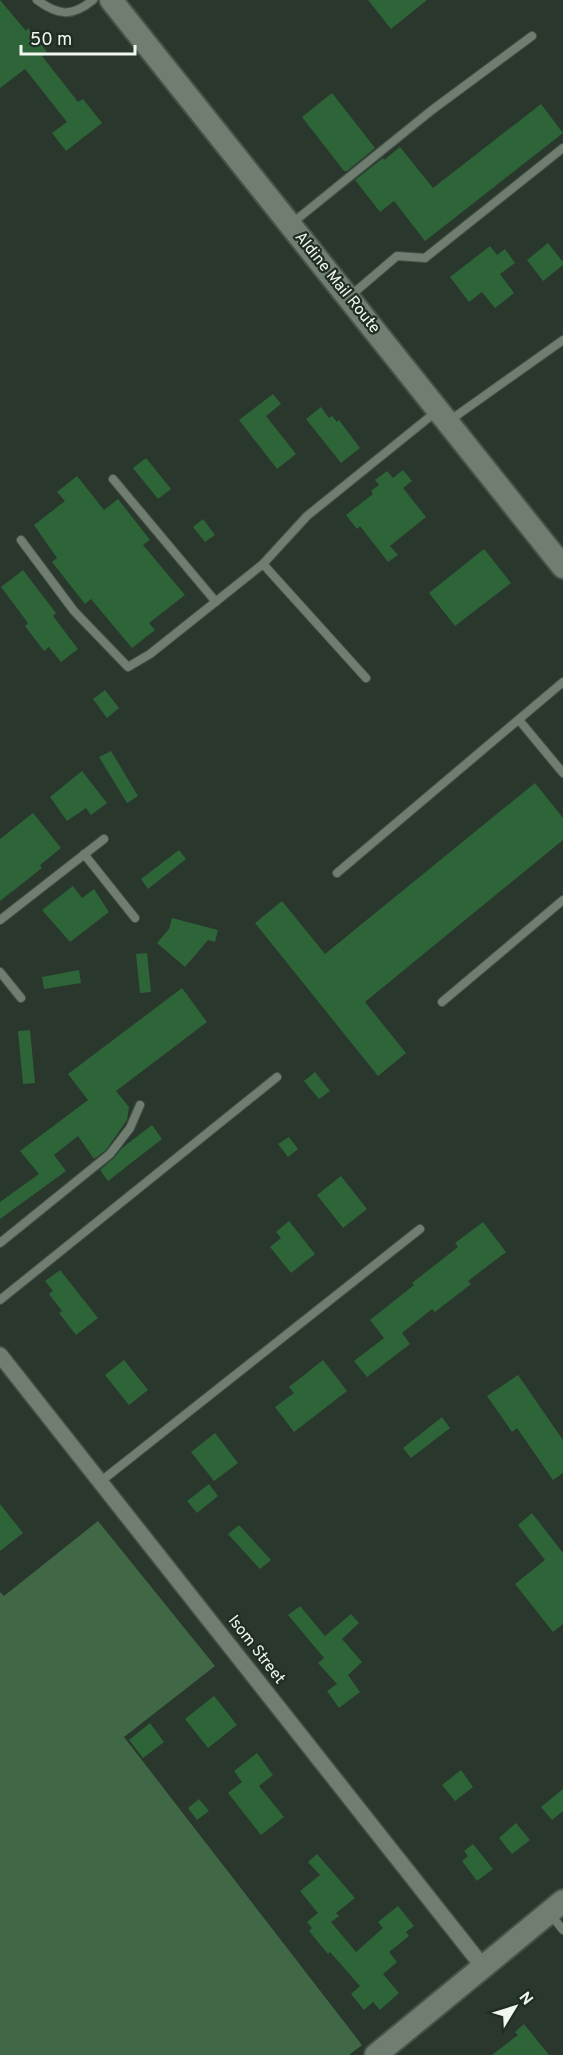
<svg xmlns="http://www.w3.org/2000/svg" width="563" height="2055" viewBox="0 0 563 2055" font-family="Overpass,sans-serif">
<rect width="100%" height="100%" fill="#2a372c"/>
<path fill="#406846" d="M98,1521L215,1666L124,1737L362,2045L349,2055H0V1592L4,1596Z"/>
<path fill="#2d6538" d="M0,0L26,31L28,28L47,52L42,56L78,102L83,99L102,123L66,151L52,133L67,122L25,69L0,88Z
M368,0H427L391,29Z
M332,93L375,148L347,171H344L302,117Z
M541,104L563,133L425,241L394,201L380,212L355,180L383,158L384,160L400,147L433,188Z
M548,243L563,262V265L543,281L527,260Z
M490,246L497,255L505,249L515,263L500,274L514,293L495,308L482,292L469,302L450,277Z
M273,394L281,404L266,416L296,454L277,469L239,420Z
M321,407L329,418L332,416L337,422L339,420L360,448L341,463L306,419Z
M146,458L171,489L158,499L133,468Z
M403,470L412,481L403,488L426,517L390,546L398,555L388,562L360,526L357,529L346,515L373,494L371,491L379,485L375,480L387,471L393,478Z
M77,476L104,510L118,499L150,540L143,545L185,595L149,623L155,630L132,648L91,599L85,604L52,562L57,558L34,525L65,501L57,492Z
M203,519L215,535L205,542L193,527Z
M484,549L511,583L455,626L429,593Z
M23,570L56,613L53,616L78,649L61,662L49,647L44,651L25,626L28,623L1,587Z
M105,690L119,708L107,718L93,699Z
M111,751L138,796L127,803L99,757Z
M82,771L107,803L91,815L86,808L67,821L50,797Z
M535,783L563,818V840L365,1002L406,1053L378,1076L255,923L282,901L325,954Z
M33,813L61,848L40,865L42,868L0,901V839Z
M179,850L186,859L148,889L141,879Z
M73,886L82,898L94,889L109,912L70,942L42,910Z
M172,918L218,930L215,942L208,940L185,967L157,943L169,929Z
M147,953L151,992L140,993L136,954Z
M79,970L81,983L44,989L42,977Z
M182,988L207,1022L116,1091L129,1107L127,1120L106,1150L94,1159L78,1136L54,1155L66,1171L0,1219V1202L39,1174L20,1151L88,1100L68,1074Z
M30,1030L35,1083L23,1084L18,1031Z
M315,1072L330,1091L319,1099L304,1081Z
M152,1125L162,1139L108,1181L100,1170L114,1158L122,1148Z
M289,1137L298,1149L288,1157L278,1144Z
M341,1176L367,1209L343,1228L317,1195Z
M289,1221L315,1254L291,1273L270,1247L281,1238L276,1232Z
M483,1222L506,1252L468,1281L471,1284L435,1312L432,1309L402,1333L410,1344L367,1377L354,1361L384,1338L370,1320L414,1285L412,1283L458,1247L455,1243Z
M60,1270L98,1318L76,1335L59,1313L62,1311L49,1294L53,1291L45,1281Z
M124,1360L148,1390L129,1405L105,1375Z
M323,1360L347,1391L294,1432L275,1407L294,1393L289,1387Z
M518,1375L563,1440V1473L553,1480L517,1428L512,1432L487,1396Z
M442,1417L450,1428L411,1458L403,1448Z
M215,1433L238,1463L214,1481L191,1452Z
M209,1484L218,1496L197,1513L187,1501Z
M0,1504L23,1533L0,1551Z
M532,1513L563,1553V1624L553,1632L515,1584L545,1560L518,1525Z
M239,1525L271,1560L260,1569L228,1534Z
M300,1606L325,1636L351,1614L359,1623L342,1639L362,1662L348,1675L360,1692L339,1708L327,1691L337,1684L318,1663L324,1658L288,1615Z
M214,1696L237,1725L208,1748L185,1719Z
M150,1723L164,1742L143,1758L129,1740Z
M257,1753L273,1775L259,1786L284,1817L261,1835L228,1793L242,1782L234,1771Z
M461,1770L473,1787L455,1801L442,1785Z
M563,1789V1811L552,1820L541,1807Z
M199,1799L209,1811L197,1820L188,1808Z
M516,1823L530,1840L512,1854L499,1838Z
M473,1844L493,1869L477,1881L462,1861L468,1856L464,1851Z
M317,1854L355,1898L336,1913L339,1916L331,1922L356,1952L383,1928L378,1922L398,1906L414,1926L406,1932L409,1936L389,1952L397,1962L383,1974L399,1993L380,2010L373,2002L364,2010L351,1994L360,1986L330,1952L328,1954L309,1931L312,1928L307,1922L318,1913L300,1891L320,1875L308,1862Z
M524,2024L549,2055H492L518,2035L515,2032Z"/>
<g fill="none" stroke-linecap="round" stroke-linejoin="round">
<g stroke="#475349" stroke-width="10">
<path id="lane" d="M37,0C59,16 72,17 93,0
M291,224L432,110L532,36
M349,297L397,256L425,258L563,148
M449,421L563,340
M113,479L216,602
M21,540L74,611L128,667L150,654L263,564L307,516L437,411
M263,564L366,678
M519,720L563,773
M84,854L135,918
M337,873L563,682
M0,920L104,839
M0,972L21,998
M442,1002L563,900
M0,1243L110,1154L130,1128L140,1105
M0,1300L277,1077
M100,1482L420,1229
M551,1915L563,1930"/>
</g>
<g stroke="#475349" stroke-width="18">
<path id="street" d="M0,1355L484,1968"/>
</g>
<g stroke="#475349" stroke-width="26">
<path id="secondary" d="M111,0L563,567
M376,2055L563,1901"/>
</g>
<use href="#lane" stroke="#6f7e70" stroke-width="8"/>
<use href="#street" stroke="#6f7e70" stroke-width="15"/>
<use href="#secondary" stroke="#6f7e70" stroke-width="22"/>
</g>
<g text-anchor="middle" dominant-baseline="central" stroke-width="4.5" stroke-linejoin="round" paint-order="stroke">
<g font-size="16" fill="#eff7f0" stroke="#212d22">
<text transform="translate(337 283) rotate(51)">Aldine Mail Route</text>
<text transform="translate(256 1650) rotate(52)">Isom Street</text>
</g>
</g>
<g transform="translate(515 2007) rotate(52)" stroke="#212d22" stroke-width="4.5" paint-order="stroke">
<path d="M0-4.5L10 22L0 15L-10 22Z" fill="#eff7f0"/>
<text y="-9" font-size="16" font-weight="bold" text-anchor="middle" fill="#eff7f0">N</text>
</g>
<path d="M21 45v9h114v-9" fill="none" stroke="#eff7f0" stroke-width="3"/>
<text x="30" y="45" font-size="18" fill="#eff7f0" stroke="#212d22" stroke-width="4.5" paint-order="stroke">50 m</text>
</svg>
